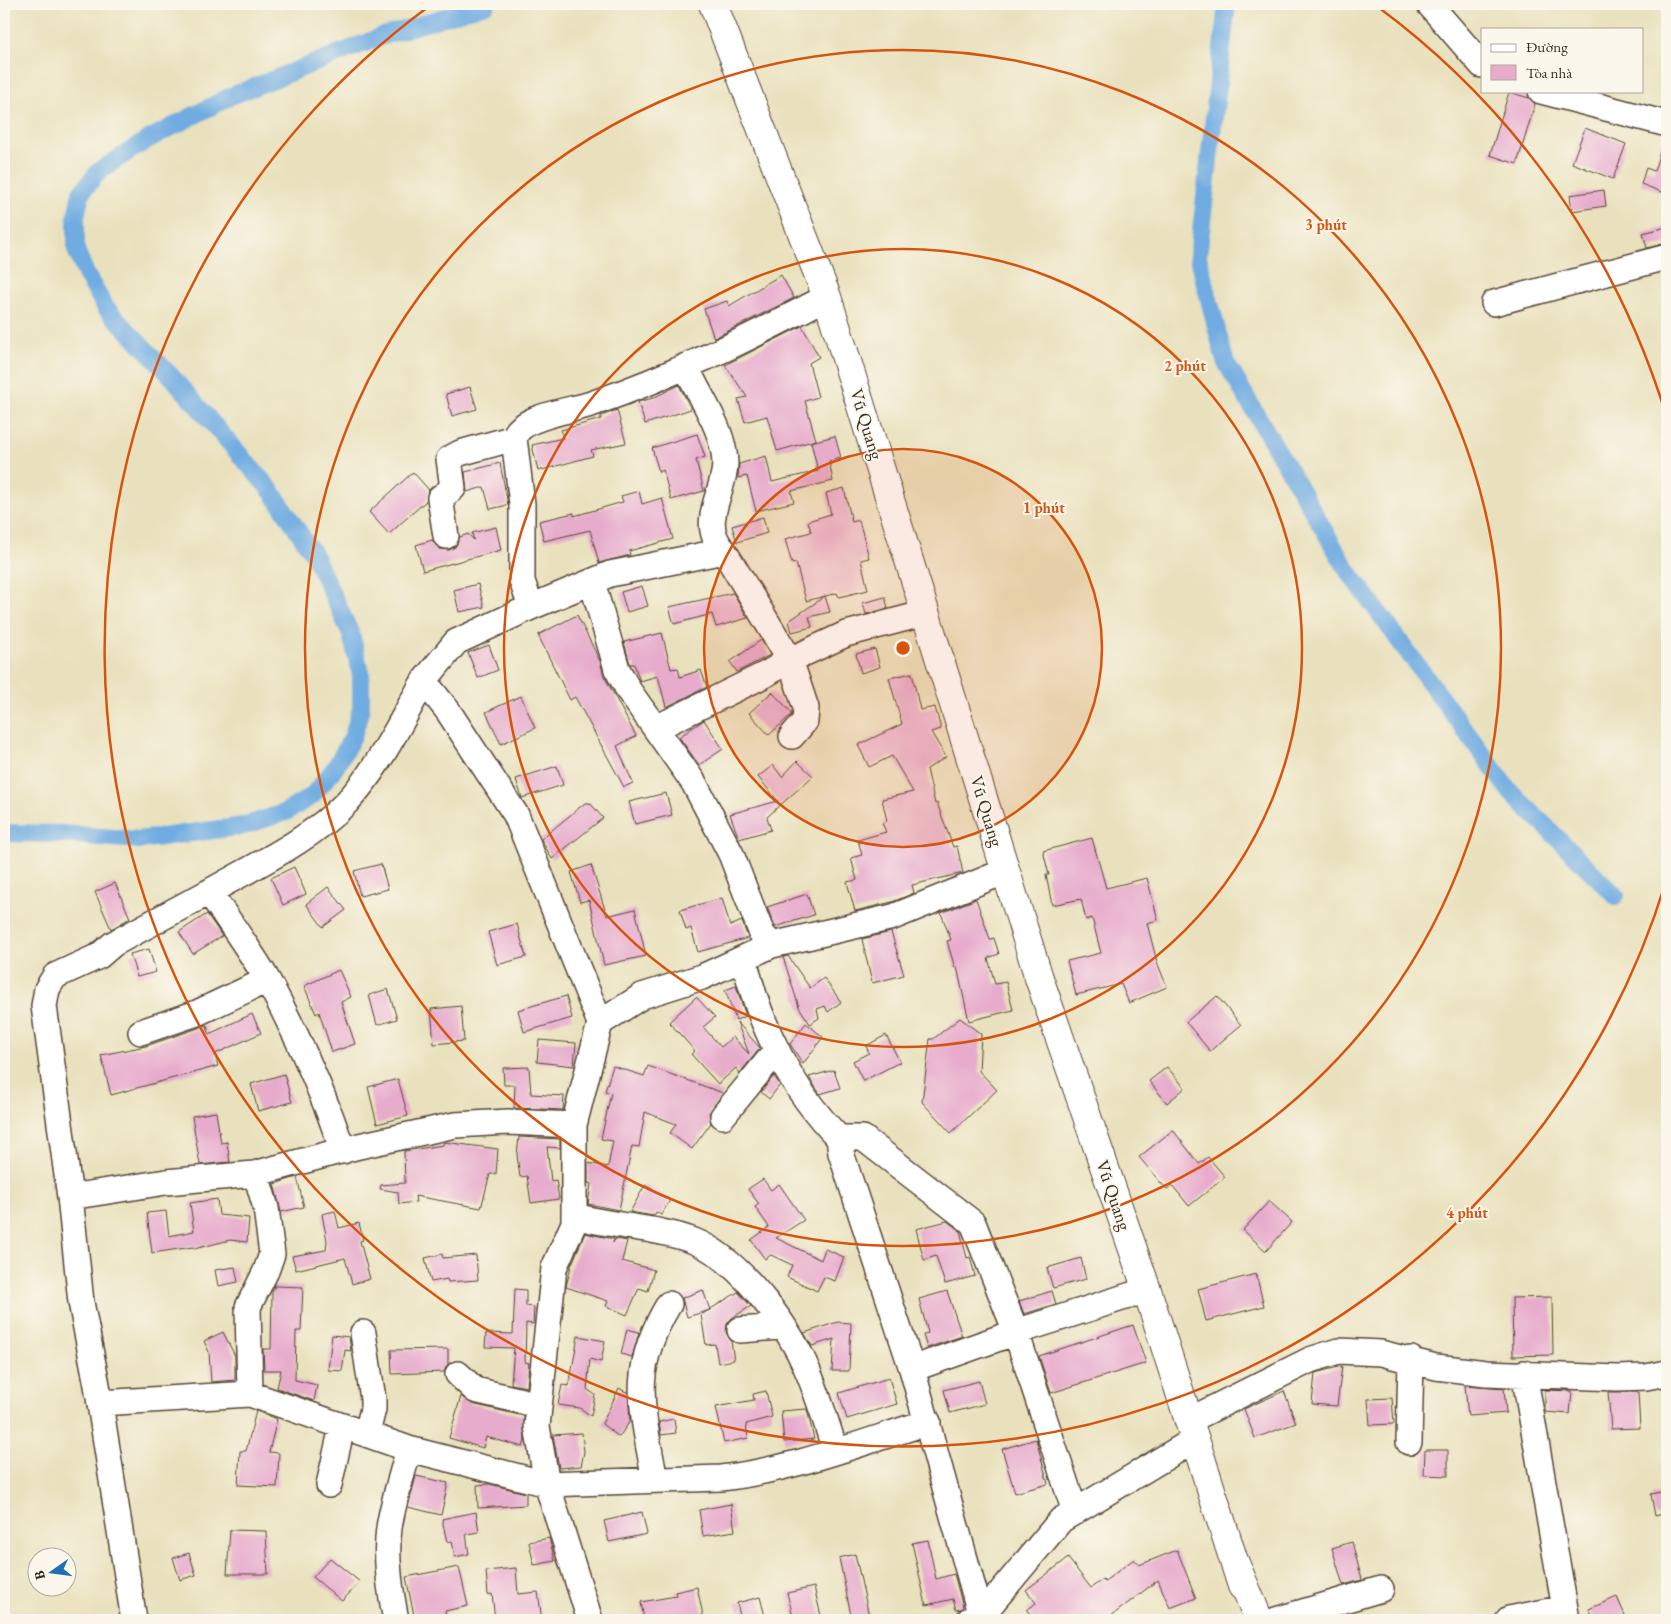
<svg xmlns="http://www.w3.org/2000/svg" width="1671" height="1624" viewBox="0 0 1671 1624" font-family="'EB Garamond',serif">
<rect width="100%" height="100%" fill="#fbf7ec"/>
<filter id="ink" filterUnits="userSpaceOnUse"><feTurbulence type="fractalNoise" baseFrequency=".02" numOctaves="2"/><feDisplacementMap in="SourceGraphic" scale="10" xChannelSelector="R" yChannelSelector="G"/><feConvolveMatrix kernelMatrix="1 2 1 2 8 2 1 2 1" color-interpolation-filters="sRGB"/></filter>
<filter id="wash" filterUnits="userSpaceOnUse"><feTurbulence type="fractalNoise" baseFrequency=".0096" numOctaves="4" result="noise"/><feDisplacementMap in="SourceGraphic" scale="20" xChannelSelector="R" yChannelSelector="G"/><feGaussianBlur stdDeviation="1.12" result="paint"/><feColorMatrix in="noise" values="0 0 0 0 0 0 0 0 0 0 0 0 0 0 0 0 0 1.4 0 .05"/><feComposite in="paint" operator="in"/></filter>
<g filter="url(#wash)">
<rect width="100%" height="100%" fill="#e9e1bd"/>
<g fill="none" stroke-linecap="round" stroke-linejoin="round">
<path stroke="#6face1" stroke-width="18" d="M1227,4L1198,257L1225,361L1348,571L1509,790L1616,896
M4,833L62,834L139,840L243,826L286,812L312,796L335,768L353,736L361,709V675L351,634L314,555L273,493L173,378L106,308L87,276L76,250V216L81,193L99,171L147,140L231,96L383,36L486,4"/>
</g>
<g id="blocks">
<path fill="#e7accc" d="M1509,92L1529,98L1535,104L1517,164L1490,155Z
M1585,128L1626,144L1613,179L1572,163Z
M1664,139L1667,140V194L1641,184L1646,168L1654,171Z
M1604,190L1606,206L1572,211L1570,195Z
M1667,227V243L1647,248L1643,233Z
M781,275L794,298L714,338L704,309L727,301L729,306Z
M802,326L819,357L809,363L818,397L805,401L816,440L777,451L767,416L745,422L738,399L747,397L725,365Z
M679,385L691,409L645,424L638,402L653,398Z
M470,387L477,409L452,416L446,394Z
M617,410L626,443L591,450L593,456L538,471L532,445L563,438L561,430L601,419V416Z
M697,434L705,457L696,460L704,491L671,500L663,470L659,472L652,448Z
M835,436L841,458L829,461L833,481L791,491L794,502L756,511L747,476L738,478L739,464L766,456L772,482L818,471L811,442Z
M500,463L508,505L490,509L484,487L467,492L465,472Z
M413,472L429,490L426,501L389,534L369,512Z
M844,488L852,522L859,520L869,558L861,560L868,590L839,597L837,593L806,601L796,563L792,564L785,539L811,532L808,521L831,514L826,493Z
M639,491L642,504L662,498L673,539L629,551L630,555L599,563L590,530L544,541L539,521L574,513V516L623,502L621,496Z
M763,517L767,533L737,542L732,526Z
M496,527L501,550L423,571L416,545L432,540L440,549L449,550L455,547L460,537L468,534L474,540L472,533Z
M478,584L484,607L459,612L454,590Z
M642,586L648,606L627,612L621,592Z
M733,593L748,618L716,627L712,614L674,624L669,607Z
M825,596L830,612L809,617L812,627L792,632L789,621Z
M885,597L888,608L866,614L863,603Z
M577,615L600,661L604,676L636,736L617,746L633,783L624,787L575,697L570,700L538,635Z
M662,633L671,669L678,668L680,677L701,670L707,687L666,707L658,676L640,681L634,664H630L624,642Z
M761,640L770,655L737,672L730,662Z
M489,645L498,670L478,678L468,653Z
M875,649L880,667L861,673L856,654Z
M912,673L920,710L935,707L941,729L931,732L946,757L927,769L935,804L937,803L953,847L957,846L963,873L912,885L914,893L892,902L855,911L847,882L857,880L851,858L862,855L858,840L886,832L882,823L887,821L882,799L913,792L892,756L869,767L858,745L902,724L889,678Z
M772,692L791,712V715L769,735L749,713Z
M521,696L535,728L501,744L486,712Z
M704,720L723,749L699,765L679,737Z
M797,761L813,776L767,817L771,830L739,839L730,814L778,801L758,777L773,765L782,777Z
M557,766L563,785L522,798L516,779Z
M666,793L672,815L635,824L629,802Z
M585,803H590L603,818L552,859L541,839Z
M1092,838L1106,888L1147,878L1158,920L1147,923L1157,962L1167,987L1129,1003L1121,984L1076,995L1067,961L1101,953L1092,918L1086,920L1081,899L1052,905L1046,875H1049L1043,851Z
M381,864L388,889L360,896L354,871Z
M591,865L607,916L635,909L646,956L604,965L589,900L580,902L571,872Z
M294,867L306,894L283,905L271,878Z
M115,883L130,918L111,929L95,892Z
M328,887L346,910L323,927L306,904Z
M807,894L814,915L775,927L767,907Z
M722,898L730,926L742,921L748,938L698,952L691,928L686,930L680,910Z
M976,899L990,939L994,938L999,954L988,958L995,984L1006,982L1013,1010L969,1021L957,967L955,968L947,941L951,940L941,913Z
M207,914L222,936L193,954L179,932Z
M517,924L526,957L497,965L488,932Z
M891,932L904,975L872,983L862,939Z
M149,949L156,972L137,977L130,954Z
M788,956L810,988L824,978L841,1002L828,1012L825,1006L817,1009L819,1018L810,1024L799,1007L783,957Z
M339,970L351,997L341,1002L355,1044L332,1052L319,1012L316,1014L304,986Z
M736,986L746,1016L736,1020L725,990Z
M388,989L397,1019L377,1025L369,995Z
M566,996L572,1018L524,1032L518,1010Z
M1217,996L1241,1025L1210,1051L1186,1022Z
M696,997L715,1017L703,1027L721,1047L733,1037L749,1054L737,1022L760,1048L740,1073L736,1068L718,1084L691,1054L695,1051L669,1022Z
M461,1006L464,1041L434,1044L431,1009Z
M252,1014L261,1033L215,1054L218,1066L111,1095L101,1055L146,1046L207,1025L209,1034Z
M960,1018L981,1034L979,1071L997,1090L951,1133L922,1102L930,1039H933Z
M806,1023L823,1037L803,1064L790,1044Z
M886,1035L900,1062L863,1081L853,1061L869,1053L866,1046Z
M539,1040L576,1043L574,1066L537,1062Z
M613,1066L644,1076L648,1066L723,1093L709,1113L711,1123L692,1149L670,1133L676,1124L645,1112L639,1147L632,1146L619,1210L588,1204L591,1184L588,1183V1163L608,1167L613,1141L601,1139L611,1093L605,1091Z
M529,1067L531,1094L564,1096L563,1110L514,1108L515,1085H504L503,1068Z
M1167,1067L1185,1088L1167,1103L1149,1081Z
M834,1070L840,1088L820,1094L809,1077Z
M284,1074L292,1102L258,1111L251,1084Z
M774,1076L780,1085L769,1099L761,1092Z
M398,1079L408,1116L377,1124L368,1087Z
M216,1112L221,1143L227,1142L230,1162L200,1165L192,1116Z
M1173,1130L1199,1164L1208,1157L1225,1177L1189,1206L1172,1185L1167,1189L1160,1182L1139,1157Z
M519,1137L560,1139V1148L547,1147L551,1181L556,1180L559,1199L531,1203L527,1176L520,1177L517,1155Z
M444,1142L498,1149L496,1174H490L481,1208L415,1196L416,1202L399,1204L398,1192L380,1189L381,1185L405,1183L404,1151L443,1145Z
M297,1177L304,1207L281,1212L274,1184Z
M763,1179L771,1190L779,1184L804,1220L776,1238L821,1260L825,1249L844,1257L835,1281L824,1277L817,1291L787,1277L792,1265L771,1255L765,1259L751,1240L769,1227L755,1207L759,1204L748,1189Z
M645,1185L670,1200L661,1215L656,1212L654,1216L630,1212Z
M217,1199L219,1215L249,1218L247,1242L230,1240L194,1249L193,1247L152,1253L147,1213L166,1211L169,1236L194,1231L190,1203Z
M1269,1201L1292,1222L1266,1251L1243,1230Z
M335,1211L339,1228L359,1223L363,1240L360,1241L370,1279L352,1284L345,1258L296,1270L292,1256L326,1250L327,1241L322,1214Z
M947,1221L960,1231L967,1258L970,1257L975,1276L945,1284L936,1256L924,1260L916,1229Z
M585,1233L614,1239L613,1243L615,1239L627,1241L622,1261L654,1270L648,1291L639,1288L627,1315L606,1306L608,1301L566,1287L571,1266Z
M442,1254L443,1258L476,1255L478,1280L448,1282L447,1279L431,1282L425,1258Z
M1081,1258L1086,1279L1053,1288L1047,1268Z
M235,1267L238,1282L218,1286L215,1270Z
M1256,1274L1264,1306L1206,1321L1198,1289Z
M275,1286L303,1287L301,1331H296L295,1380L317,1385L314,1401L277,1388L281,1370H264L263,1349H271L272,1292Z
M515,1289L526,1290V1306L534,1307L533,1324L526,1323L525,1362L529,1363L527,1387L511,1384L514,1348L485,1347L486,1333L513,1334Z
M703,1290L710,1310L687,1317L682,1298Z
M947,1291L962,1336L927,1348L923,1335L928,1333L919,1299Z
M1052,1291L1056,1304L1024,1314L1019,1301Z
M738,1292L751,1306L732,1318L727,1324L726,1332L731,1341L734,1360L718,1363L715,1344L706,1345L701,1315Z
M1552,1297L1553,1355L1513,1356L1512,1298Z
M838,1322L851,1323L849,1371H832L834,1339L812,1346L804,1333Z
M1133,1325L1146,1363L1051,1393L1039,1356Z
M627,1329L639,1332L632,1357L621,1354Z
M223,1332L235,1356V1380L211,1382L209,1352L204,1341Z
M332,1335L349,1337L351,1351L345,1350L342,1371L328,1370Z
M578,1336L605,1341L601,1362L590,1359L587,1389L595,1395L591,1416L580,1408L558,1405L562,1385L569,1386Z
M448,1349V1364L444,1372L392,1374L391,1350Z
M1342,1366L1337,1406L1312,1404L1315,1373Z
M889,1378L897,1404L847,1419L839,1393Z
M979,1381L985,1404L950,1413L944,1390Z
M1465,1385L1504,1388L1506,1413L1468,1416Z
M619,1388L628,1393L630,1421L619,1437L602,1424Z
M1545,1390L1572,1391L1570,1414L1545,1412Z
M766,1391L772,1417L746,1424L748,1438L724,1443L716,1407L754,1400L753,1394Z
M1284,1391L1296,1423L1255,1438L1244,1409Z
M1608,1392H1638L1640,1428L1611,1429Z
M461,1396L472,1404L524,1416L525,1440L523,1447L486,1437L483,1448L449,1438Z
M1392,1398L1394,1424L1370,1425L1368,1399Z
M807,1409L814,1439L784,1442L781,1411Z
M256,1411L277,1419L269,1452L279,1453L277,1487L238,1485L240,1451H246Z
M674,1419L676,1433L661,1435L659,1422Z
M582,1433L584,1452L581,1466L559,1468L553,1435Z
M1036,1439L1048,1484L1015,1493L1002,1449Z
M1425,1450H1448V1476L1424,1475Z
M416,1476L448,1483L441,1515L408,1507Z
M490,1484L526,1493V1505L478,1508L477,1485Z
M1667,1491V1513L1655,1516L1651,1494Z
M731,1504L735,1531L703,1536L699,1510Z
M476,1512L479,1532L466,1534L469,1554L455,1557L452,1541L447,1542L442,1519Z
M642,1512L647,1534L609,1542L604,1521Z
M230,1530L266,1531L268,1574H227Z
M549,1538L555,1561L534,1565L529,1542Z
M928,1540L936,1579L954,1574L963,1607L961,1609L956,1610L953,1599L926,1605L912,1543Z
M1352,1542L1362,1580L1343,1585L1332,1548Z
M1177,1550L1196,1598L1170,1608L1158,1580L1106,1620H1035L1027,1610L1036,1603L1026,1590L1068,1558L1091,1588L1103,1579L1105,1581L1134,1559L1139,1565Z
M189,1553L196,1575L180,1580L173,1558Z
M855,1554L870,1620H852L839,1558Z
M330,1558L360,1582L342,1601L313,1577Z
M459,1567L468,1606L445,1611L447,1620H415L406,1577Z
M516,1568L518,1594L538,1592L542,1620H495L492,1594L488,1595L486,1571Z
M697,1587L704,1620H644L641,1602L676,1596L675,1592Z
M814,1587L822,1620H794L787,1593Z
M760,1597L766,1620H741L737,1603Z
M1617,1597L1627,1620H1594L1589,1609Z"/>
</g>
</g>
<g filter="url(#ink)">
<use href="#blocks" fill-opacity="0" stroke="#554536" stroke-width="1"/>
<g fill="none" stroke-linecap="round" stroke-linejoin="round">
<g stroke="#554536" stroke-width="28">
<path id="minor" d="M1429,4L1482,65
M1541,91L1667,124
M1494,303L1667,257
M686,366C699,397 724,428 725,463C725,493 697,523 724,551
M446,536L440,498L453,488L449,459L460,453L514,438
M592,582L617,669L629,691L694,783L731,854L762,934L772,945
M531,607L522,581V504L514,438C520,416 570,411 591,404C673,376 751,337 827,297
M656,728L766,674L790,660L806,708L805,721L792,736
M209,892C256,865 309,841 346,803C379,768 401,721 424,681
M744,959C759,1024 791,1090 839,1138
M600,1023L642,996L702,977L772,945L893,917L1006,871
M141,1032L197,1013L267,980
M723,1116L777,1050
M70,1197L166,1182L254,1174L359,1146L455,1125L508,1122L574,1125
M575,1216C614,1227 657,1227 694,1241C738,1258 788,1325 806,1367C818,1394 826,1422 835,1450
M740,1330L781,1327
M363,1333L373,1399V1409L367,1433
M912,1369L1016,1332L1147,1290
M1524,1373L1567,1620
M458,1374L475,1390L539,1405
M250,1394L248,1307L266,1271L272,1254L266,1208L258,1181L254,1174
M100,1403L250,1394L409,1449L547,1484L721,1478C792,1470 860,1443 928,1422
M1188,1421L1310,1360L1338,1351L1381,1353L1436,1367L1486,1373L1618,1378L1646,1377L1667,1373
M1409,1442L1411,1359
M655,1480C642,1409 629,1370 669,1304
M329,1485L342,1427
M1509,1619L1565,1608
M134,1620L97,1385L81,1302L70,1197L44,1006L47,989L55,976L99,956L113,944L209,892C229,921 250,950 268,981C298,1036 323,1092 343,1151
M396,1620C390,1590 385,1558 389,1528C393,1501 402,1475 409,1449
M590,1620L547,1484L537,1426L554,1268L574,1223V1125L600,1023L516,815L448,711L424,681L456,642L531,607L610,574L724,551L790,660L846,634L926,613
M969,1620L981,1616L1061,1520L1194,1440
M982,1620L912,1369L841,1153L839,1138H863L973,1223L1016,1332L1075,1512
M1276,1620L1381,1589"/>
</g>
<g stroke="#554536" stroke-width="30">
<path id="major" d="M713,4L827,297L1039,978L1147,1290L1242,1586"/>
</g>
<g stroke="#554536" stroke-width="30">
<path id="highway" d="M1235,1563L1259,1620"/>
</g>
<use href="#minor" stroke="#fff" stroke-width="25"/>
<use href="#major" stroke="#fff" stroke-width="28"/>
<use href="#highway" stroke="#fff" stroke-width="28"/>
</g>
</g>
<circle cx="903" cy="648" r="199" fill="#d7540e" fill-opacity=".12"/>
<g fill="none" stroke="#d7540e" stroke-width="2.5">
<circle cx="903" cy="648" r="199"/>
<circle cx="903" cy="648" r="399"/>
<circle cx="903" cy="648" r="598"/>
<path d="M1666 881A798 798 0 1 1 428 7M1378 7A798 798 0 0 1 1666 415"/>
</g>
<g text-anchor="middle" dominant-baseline="central" stroke-width="4" stroke-linejoin="round" paint-order="stroke">
<g font-size="18" fill="#3b2a1e" stroke="#fbf7ec">
<text transform="translate(867 424) rotate(73)">Vũ Quang</text>
<text transform="translate(987 811) rotate(73)">Vũ Quang</text>
<text transform="translate(1114 1195) rotate(71)">Vũ Quang</text>
</g>
</g>
<circle cx="903" cy="648" r="8" fill="#d7540e" stroke="#fbf7ec" stroke-width="2.5"/>
<g font-size="15" text-anchor="middle" font-weight="bold" fill="#d7540e" stroke="#fbf7ec" stroke-width="4" stroke-linejoin="round" paint-order="stroke">
<text x="1326" y="230">3 phút</text>
<text x="1185" y="371">2 phút</text>
<text x="1044" y="513">1 phút</text>
<text x="1467" y="1218">4 phút</text>
</g>
<rect width="1671" height="1624" fill="none" stroke="#fbf7ec" stroke-width="20"/>
<rect x="1481" y="28" width="162" height="65" fill="#fbf7ec" stroke="#aea59a"/>
<rect x="1491" y="44" width="25" height="8" fill="#ffffff" stroke="#aea59a"/>
<text x="1526" y="52" font-size="15" fill="#3b2a1e">Đường</text>
<rect x="1491" y="65" width="25" height="15" fill="#e7accc" stroke="#aea59a"/>
<text x="1526" y="78" font-size="15" fill="#3b2a1e">Tòa nhà</text>
<g transform="translate(52 1572) rotate(256)"><circle r="24" fill="#fbf7ec" stroke="#aea59a"/>
<path d="M0-4L9 19L0 12L-9 19Z" fill="#1f6fb2"/>
<text y="-8" font-size="14" font-weight="bold" text-anchor="middle" fill="#3b2a1e">B</text>
</g>
</svg>
